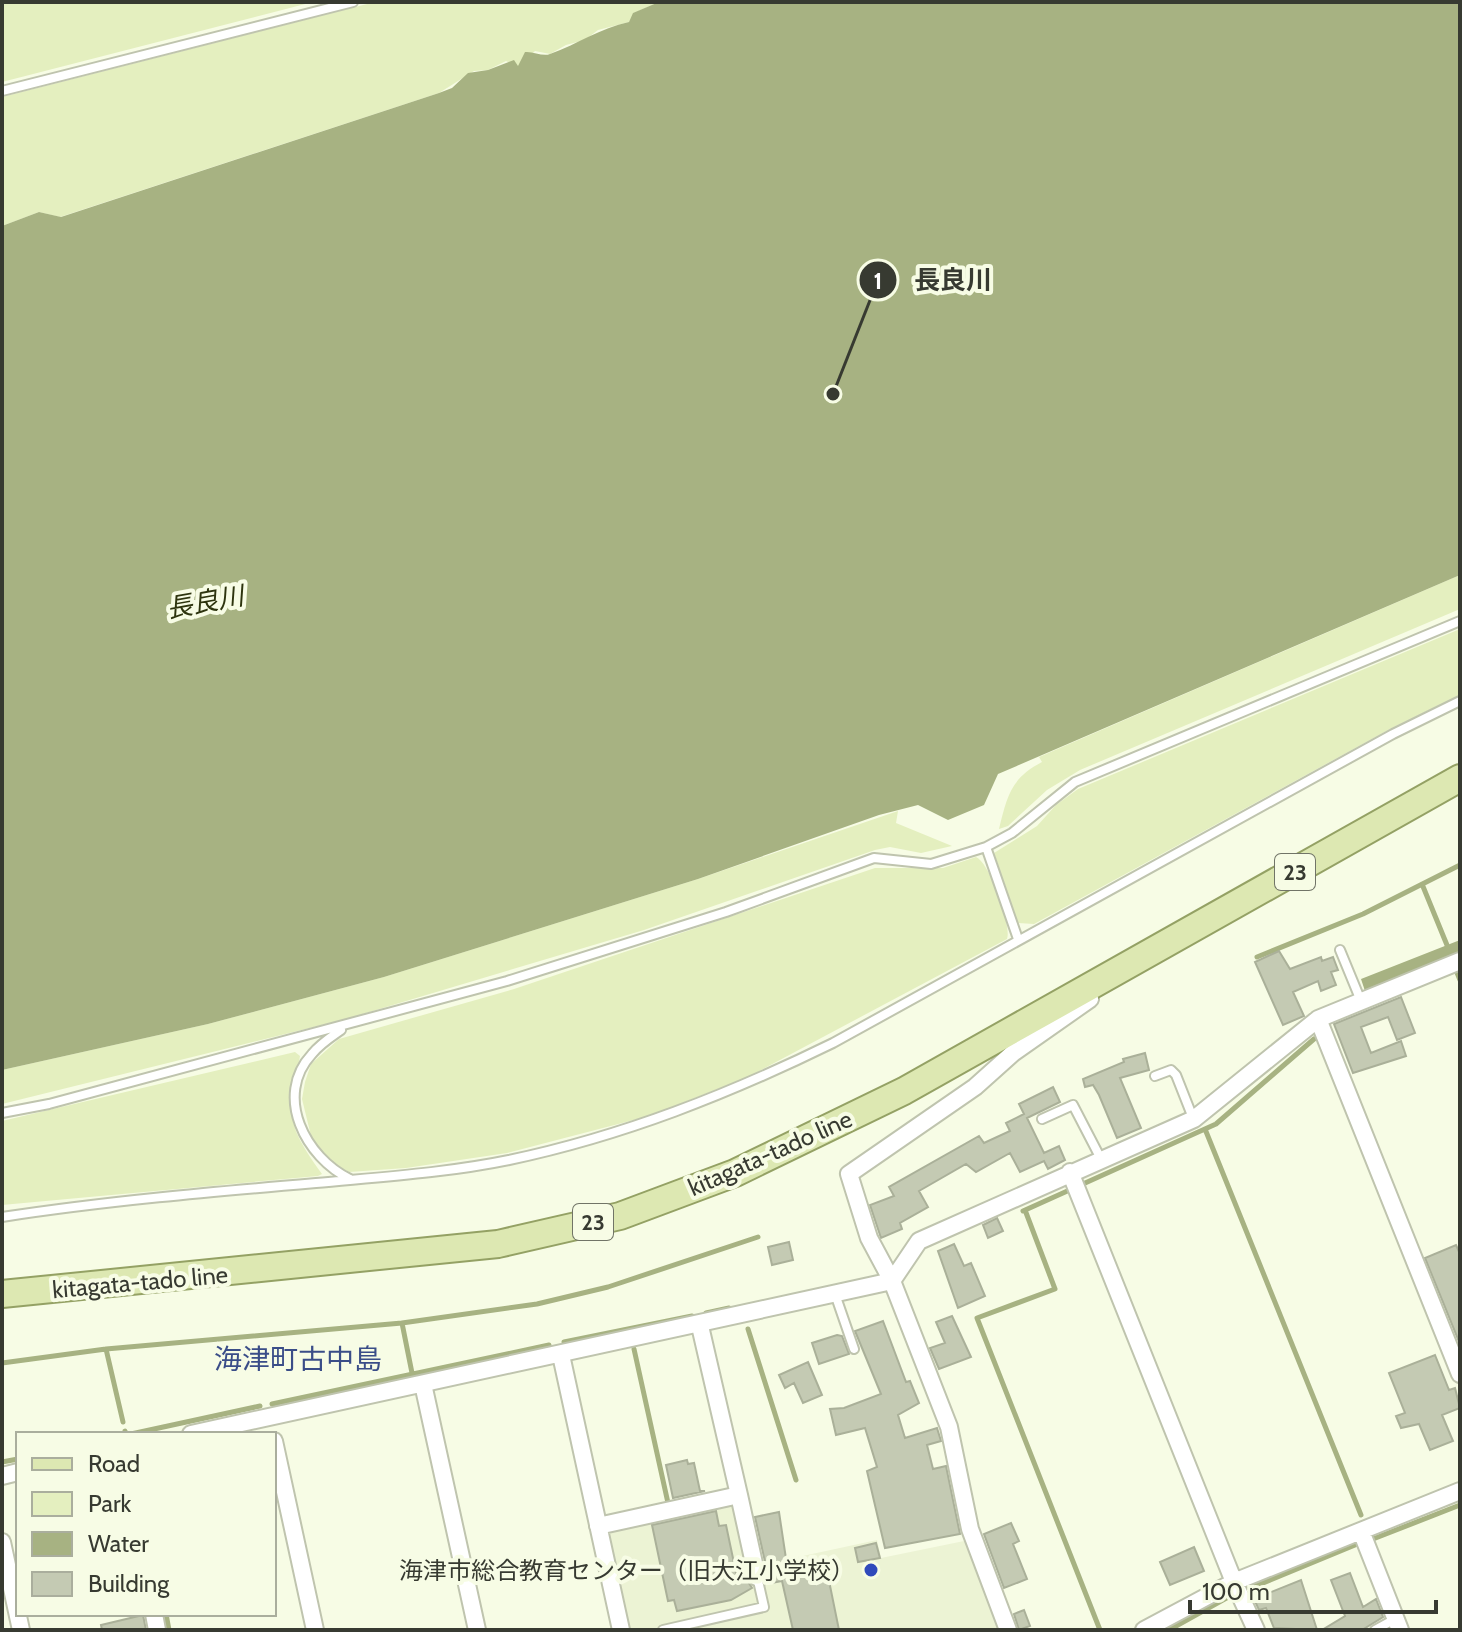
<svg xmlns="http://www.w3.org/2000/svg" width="1462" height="1632" viewBox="0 0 1462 1632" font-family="Cabin,'Noto Sans JP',sans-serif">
<rect width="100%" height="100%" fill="#f7fce5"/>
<path fill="#ecf3d4" d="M730,1503L736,1507L761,1565L877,1540L881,1558L969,1540L1001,1630H625L604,1536L608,1528Z"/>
<path fill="#e4efbf" d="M2,2H313L2,82Z
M375,2H659L634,13L629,22L598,30L585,40L566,45L550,54L535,51L518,67L506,61L488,70L474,71L439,93L60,217L39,212L2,226V97Z
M1460,575V609L1080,770L1047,790L1008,826L999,829C1007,796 1011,778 1042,762L1039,757Z
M1460,629V695L1390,729L1034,924L1018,923L994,853L1037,826L1056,805L1078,789Z
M898,811L896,823L952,846L921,853L890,847L875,850L644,930L346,1019L2,1104V1070L208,1024L384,977L698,879Z
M976,857C990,863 1012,925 1007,939L748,1077L649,1116L507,1153L406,1168L349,1172L329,1162L313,1144L302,1099L305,1082L311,1064L339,1039L514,989L875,868H943Z
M295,1052L300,1056C290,1118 283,1119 322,1174L318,1176L2,1205V1121Z"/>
<path fill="#a7b282" d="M659,2H1460V575L998,774L984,805L948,820L918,805L879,815L698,879L384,977L208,1024L2,1070V226L39,212L61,217L439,93L452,88L468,73L488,70L514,60L518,66L525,52C533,51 543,57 550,54C578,44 600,28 629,22L633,13Z
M1460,940V952L1365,991L1361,979Z"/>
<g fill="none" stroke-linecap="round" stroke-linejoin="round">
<path stroke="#a7b282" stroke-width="5" d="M1422,884L1449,950
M1257,957L1363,914L1460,865
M1456,970L1460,980
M1205,1129L1361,1515
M1025,1210L1055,1289L977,1318L1100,1630
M1023,1211L1216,1124L1314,1039
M706,1313L729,1308
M748,1329L796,1480
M564,1342L692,1316
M634,1349L668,1503
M2,1363L106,1349
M412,1373L402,1323L537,1304L608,1287L758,1237
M272,1404L549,1345
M123,1422L106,1349L402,1323
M125,1431L126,1434
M131,1434L260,1406
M2,1462L18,1459
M1373,1539L1460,1505
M1246,1590L1355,1545
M166,1614L169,1630
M1169,1630L1230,1596"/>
</g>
<path fill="#c4cab3" stroke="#aab099" stroke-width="2" d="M1279,951L1290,969L1321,957L1322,961L1333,957L1338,970L1331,972L1336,985L1321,991L1318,981L1293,992L1304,1016L1283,1025L1255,962Z
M1401,997L1415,1033L1397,1040L1388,1017L1361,1027L1371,1053L1401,1041L1406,1056L1353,1073L1334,1024Z
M1145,1053L1149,1070L1120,1078L1141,1128L1117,1138L1099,1095L1093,1085L1085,1087L1083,1079L1124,1062L1123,1059Z
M1053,1087L1060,1102L1027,1118L1044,1153L1059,1146L1065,1160L1048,1169L1044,1161L1020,1172L1010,1153L976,1172L966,1164L919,1191L928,1207L900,1223L902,1229L881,1238L870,1205L894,1196L889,1187L979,1136L984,1143L1010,1131L1006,1123L1024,1114L1019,1104Z
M997,1218L1003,1231L988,1238L983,1225Z
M789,1242L793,1260L772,1265L768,1247Z
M954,1244L964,1266L971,1263L985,1296L958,1308L938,1251Z
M1456,1245L1460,1254V1344L1425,1258Z
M952,1316L971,1357L939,1369L930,1348L945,1343L936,1322Z
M883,1321L906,1382L910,1381L919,1403L898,1415L905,1438L937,1428L941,1441L927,1445L933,1469L946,1466L960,1534L885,1548L867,1471L877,1467L865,1428L836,1435L830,1409L844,1408L881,1394L855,1331Z
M837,1335L842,1336L849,1354L819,1364L812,1343Z
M1435,1355L1449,1390L1455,1388L1460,1408L1442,1415L1453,1441L1430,1450L1419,1424L1401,1428L1396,1416L1405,1413L1389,1373Z
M808,1362L822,1395L803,1403L794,1383L785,1388L779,1375Z
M687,1460L688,1464L694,1463L700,1491H705L673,1498L666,1465Z
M716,1511L719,1526L726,1525L738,1582L747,1580L752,1588L731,1600L677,1611L674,1600L668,1601L652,1525Z
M779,1512L788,1572L800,1569L802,1576L827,1571L839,1630H793L782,1581L766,1584L768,1575L755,1517Z
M1011,1523L1019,1541L1013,1544L1027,1579L1004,1588L984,1534Z
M876,1543L880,1558L858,1562L855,1548Z
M1194,1547L1204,1571L1170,1585L1160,1562Z
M1350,1573L1363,1607L1376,1599L1383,1617L1362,1630H1322L1345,1616L1331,1580Z
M1301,1580L1317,1630L1274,1628L1266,1608L1259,1610L1254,1599Z
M1024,1610L1030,1626L1019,1630L1014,1614Z
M143,1615L146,1630H102L101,1625Z"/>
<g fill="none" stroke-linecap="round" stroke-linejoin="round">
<g stroke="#bfc4ae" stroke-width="12">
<path id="lane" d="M2,91L353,2
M986,847L1018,939
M1340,950L1361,1001
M341,1030C331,1037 320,1044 312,1054C273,1096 306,1158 350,1179
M1155,1076L1171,1070L1176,1075L1193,1118
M2,1113L49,1104L507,981L726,912L874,858L931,864L986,847L1012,833L1075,782L1460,621
M1042,1119L1073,1105L1101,1159
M2,1217C106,1201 211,1192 316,1183C380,1177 446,1173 509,1160C623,1136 729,1094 833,1043L1393,734L1460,701
M835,1294L854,1349
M663,1630L764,1607L759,1585
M1375,1630L1395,1619"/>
</g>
<g stroke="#bfc4ae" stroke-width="20">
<path id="street" d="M1318,1019L1460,1374
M1070,1172L1234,1582L1256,1630
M561,1355L621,1630
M423,1384L477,1630
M191,1434L892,1281L919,1241L1194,1119L1318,1019L1460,961
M274,1441L315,1630
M2,1476L18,1472
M739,1495L757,1577
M598,1526L739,1495L700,1326
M1361,1531L1400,1630
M2,1542L21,1630
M154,1614L157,1630
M1008,1630L970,1529L949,1427L892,1281L869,1238L849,1174L975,1087L1013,1053L1090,999
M1144,1630L1234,1582L1460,1491"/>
</g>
<g stroke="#94a164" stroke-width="30">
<path id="primary" d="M2,1294L498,1244L620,1216L735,1173L904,1091L1460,778"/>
</g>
<use href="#lane" stroke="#fff" stroke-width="8"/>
<use href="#street" stroke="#fff" stroke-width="16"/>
<use href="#primary" stroke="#dde8b2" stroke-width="26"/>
</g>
<circle fill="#304abb" stroke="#f7fce5" stroke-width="3" cx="871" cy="1570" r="8"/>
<g text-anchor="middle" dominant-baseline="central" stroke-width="8" stroke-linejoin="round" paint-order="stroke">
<g fill="#f7fce5" stroke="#717467" stroke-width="2">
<rect x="1275" y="854" width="40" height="36" rx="6"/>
<rect x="573" y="1204" width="40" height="36" rx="6"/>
</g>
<g font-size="22" font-weight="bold" fill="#373a31">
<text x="1295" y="872">23</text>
<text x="593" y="1222">23</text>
</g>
<g font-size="24" fill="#373a31" stroke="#f7fce5">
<text transform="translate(770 1153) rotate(-24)">kitagata-tado line</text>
<text transform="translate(140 1282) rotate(-5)">kitagata-tado line</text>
</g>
<g font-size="24" fill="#373a31" stroke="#f7fce5" text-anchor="end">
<text x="855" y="1570">海津市総合教育センター（旧大江小学校）</text>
</g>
<g font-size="26" font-style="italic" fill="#2d340e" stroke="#f7fce5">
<text transform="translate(205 602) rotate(-10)">長良川</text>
</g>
<g font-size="28" fill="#3a4d88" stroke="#f7fce5">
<text x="298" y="1359">海津町古中島</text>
</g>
</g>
<path fill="none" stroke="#373a31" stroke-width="3" d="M833 394L878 280"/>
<g fill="#373a31" stroke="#f7fce5" stroke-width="3">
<circle cx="833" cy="394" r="8"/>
<circle cx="878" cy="280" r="20"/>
</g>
<g font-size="24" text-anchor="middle" font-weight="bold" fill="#fff">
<text x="878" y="289">1</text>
</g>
<g font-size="26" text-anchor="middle" font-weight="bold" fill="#373a31" stroke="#f7fce5" stroke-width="8" stroke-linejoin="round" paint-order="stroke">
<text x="953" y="289">長良川</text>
</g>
<rect width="1462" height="1632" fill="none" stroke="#373a31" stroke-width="8"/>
<rect x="16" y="1432" width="260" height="184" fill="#f7fce5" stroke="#aaae9d" stroke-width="2"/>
<rect x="32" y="1458" width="40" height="12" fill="#dde8b2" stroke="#aaae9d" stroke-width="2"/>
<text x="88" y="1472" font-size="24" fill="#373a31">Road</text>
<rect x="32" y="1492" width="40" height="24" fill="#e4efbf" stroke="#aaae9d" stroke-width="2"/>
<text x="88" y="1512" font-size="24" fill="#373a31">Park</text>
<rect x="32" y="1532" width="40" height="24" fill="#a7b282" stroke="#aaae9d" stroke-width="2"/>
<text x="88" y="1552" font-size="24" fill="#373a31">Water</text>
<rect x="32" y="1572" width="40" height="24" fill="#c4cab3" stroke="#aaae9d" stroke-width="2"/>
<text x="88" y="1592" font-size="24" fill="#373a31">Building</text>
<path d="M1190 1600v12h246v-12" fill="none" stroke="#373a31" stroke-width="4"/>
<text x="1202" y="1600" font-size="24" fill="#373a31" stroke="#f7fce5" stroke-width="6" paint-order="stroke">100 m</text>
</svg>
